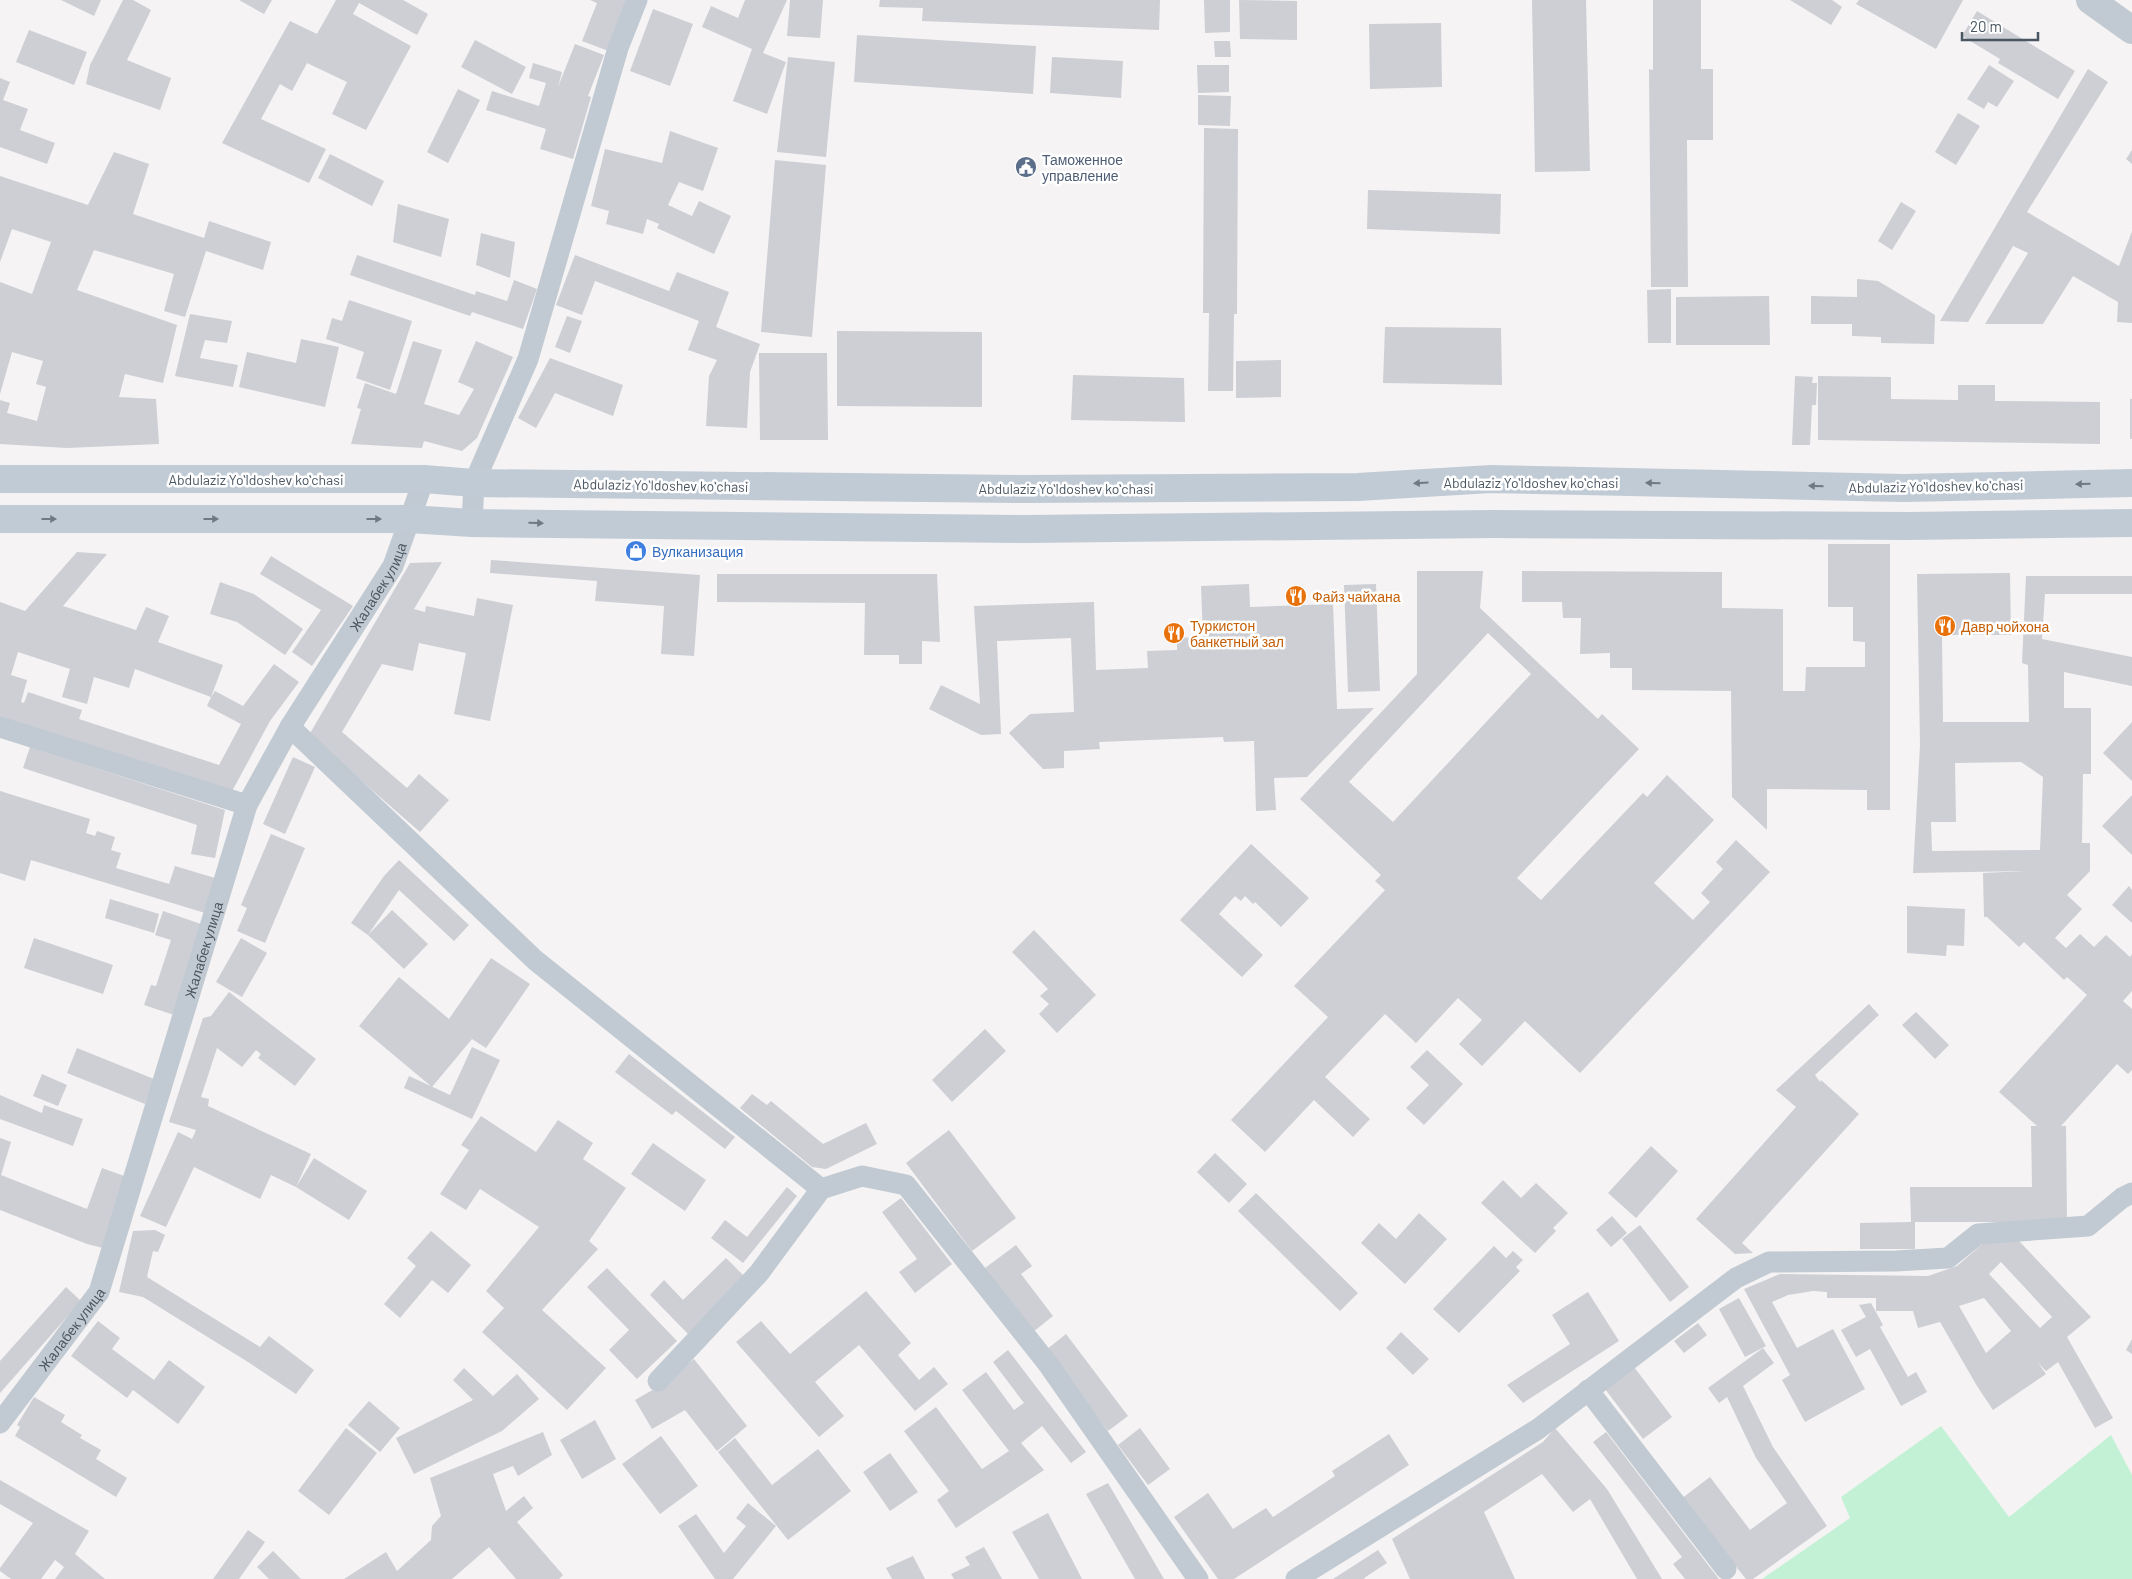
<svg xmlns="http://www.w3.org/2000/svg" width="2132" height="1579" viewBox="0 0 2132 1579" font-family="Barlow,sans-serif">
<rect width="100%" height="100%" fill="#f5f3f3"/>
<path fill="#c3f1d5" d="M1941,1426L2009,1517L2111,1435L2132,1475V1579H1762L1850,1518L1841,1497Z"/>
<path fill="#cdcfd5" fill-rule="evenodd" d="M61,0H101L94,16Z
M123,0H133L151,10L127,60L171,78L160,110L86,84L90,65Z
M239,0H272L264,14Z
M336,0H403L428,14L417,35L359,3L353,14L411,46L366,130L332,114L347,82L307,63L292,91L280,84L261,119L326,149L309,183L222,143L290,21L317,34Z
M590,0H631L611,52L582,41L597,3Z
M745,0H787L763,53L786,62L767,114L733,101L752,49L702,27L711,6L738,18Z
M790,0H823L820,38L787,36Z
M880,0H1160L1159,30L922,21L923,8L879,7Z
M1204,0H1230V32L1205,33Z
M1239,0L1297,1V40L1240,39Z
M1532,0H1586L1590,171L1535,172Z
M1653,0H1701V69H1713V140H1687L1688,287H1651L1649,69L1653,70Z
M1790,0H1832L1842,7L1831,25Z
M1859,0H1963L1936,49L1856,4Z
M653,9L693,24L670,86L630,71Z
M1977,11L2075,71L2058,99L1998,63L2000,59L1962,36Z
M1441,23L1442,87L1370,89L1369,24Z
M29,30L87,52L74,85L16,62Z
M857,35L1036,46L1033,94L854,82Z
M475,40L526,67L512,94L461,67Z
M1214,41H1230L1231,57H1215Z
M575,44L604,55L588,96L591,97L573,159L540,149L546,129L486,110L492,91L539,106L546,83L529,78L533,63L562,72L558,87Z
M788,57L835,62L826,157L777,152Z
M1052,57L1123,61L1121,98L1050,93Z
M1197,65H1229V92L1198,93Z
M1989,65L2014,81L1997,107L1988,102L1984,109L1967,99Z
M2088,69L2108,82L2027,212L2119,266L2132,231V323L2117,322L2118,302L2073,276L2043,324H1985L2028,253L2013,246L1968,322L1940,321Z
M0,78L10,82L3,100L28,109L20,130L55,143L47,164L0,147Z
M458,89L480,100L448,163L427,152Z
M1198,95L1231,96L1230,126L1198,125Z
M1958,113L1980,126L1956,165L1935,152Z
M1204,128L1238,129L1237,314H1234L1233,391H1208L1209,313H1203Z
M670,131L718,148L703,191L679,182L668,205L692,216L699,201L731,216L714,254L657,228L659,224L647,219L643,234L606,224L609,211L591,206L605,149L662,163Z
M2132,150V164L2126,159Z
M114,152L149,164L133,214L204,238L209,221L271,242L263,270L206,251L185,317L164,311L174,274L94,250L77,290L177,325L163,383L125,374L119,397L156,399L159,444L67,448L0,444V400L10,403L7,413L37,421L46,387L36,384L43,361L12,352L0,394V282L32,294L51,242L12,229L0,262V176L88,205Z
M330,154L384,181L372,206L318,178Z
M775,160L826,165L812,337L761,332Z
M1368,190L1501,194L1500,234L1367,229Z
M1901,202L1916,211L1892,250L1878,241Z
M398,204L449,219L441,257L393,242Z
M481,233L515,242L510,278L476,265Z
M357,255L475,295L476,291L507,301L514,280L537,289L523,329L472,312L470,316L350,275Z
M575,255L669,291L677,272L729,292L716,327L760,344L750,372L747,428L706,426L709,376L717,360L688,350L699,321L595,281L582,315L556,305Z
M1857,279L1878,281L1935,315L1934,344L1881,343V337L1852,336V324H1811V296L1857,297Z
M1671,289V343H1648L1647,290Z
M1769,296L1770,345H1676V297Z
M349,300L412,321L390,390L356,378L364,352L326,339L332,318L342,321Z
M190,314L232,321L227,343L205,340L200,358L238,365L233,387L175,376Z
M567,316L582,321L570,353L555,347Z
M1385,327L1501,328L1502,385L1383,383Z
M837,331L982,332V407L837,406Z
M301,339L339,347L325,407L239,387L247,352L296,363Z
M413,341L442,350L424,404L459,415L474,389L458,382L476,341L513,357L477,438L462,451L424,441L422,448L351,444L361,409L357,408L365,383L396,394Z
M759,353H827L828,440H760Z
M550,358L623,385L613,416L555,393L536,428L518,418Z
M1281,360V397L1236,398V361Z
M1073,375L1184,378L1185,422L1071,420Z
M1795,376L1813,377L1812,383H1817L1816,405H1812L1810,445H1792Z
M1818,376L1891,377V399L1958,400V385H1995V401L2100,402V444L1818,440Z
M2130,399H2132V439H2130Z
M1828,544H1890V810H1867V790L1767,789V830L1732,797L1731,691L1632,690V668H1610V653L1580,654L1581,618H1563L1562,602H1522V571L1722,572V608L1783,609V691H1805L1806,667H1865V642L1853,641V607H1828Z
M77,552L107,554L63,606L136,630L146,607L169,616L158,642L223,665L211,697L215,691L243,706L274,664L299,682L270,721L230,795L0,721V602L25,611ZM18,652L70,669L62,697L87,704L94,677L129,688L135,669L211,697L207,706L241,724L219,765L79,719L82,710L28,692L24,703L21,702L27,680L11,675Z
M271,556L353,606L312,666L292,652L321,610L260,574Z
M491,560L700,575L694,656L661,654L664,606L595,601L597,581L490,573Z
M442,562L414,609L425,612L426,606L474,616L477,598L513,605L490,721L454,714L466,653L419,643L413,671L382,664L342,732L407,788L419,774L449,800L420,832L309,735L410,563Z
M1417,571H1483L1480,608L1598,719L1602,714L1639,749L1517,878L1541,900L1643,793L1647,797L1667,775L1714,820L1654,883L1693,920L1710,902L1701,893L1723,869L1716,862L1736,840L1770,872L1580,1073L1525,1021L1482,1066L1459,1044L1482,1020L1458,998L1416,1043L1385,1014L1325,1077L1370,1119L1353,1137L1314,1100L1265,1152L1231,1120L1328,1017L1294,986L1385,890L1375,881L1381,875L1300,799L1417,674ZM1488,633L1531,674L1393,822L1349,782Z
M2010,573L2011,635H1942L1943,722H2029L2028,665L2022,663L2026,576H2132V594H2045L2042,639L2132,657V686L2064,672V708H2091V774H2083L2082,843H2090V871L2067,895L2082,909L2055,938L2066,948L2080,934L2094,947L2106,935L2130,957L2132,954V991L2123,1001L2132,1009V1070L2128,1074L2117,1064L2061,1126H2066L2067,1222H1915V1249H1860V1223L1911,1222L1910,1187H2032L2031,1126H2037L1999,1092L2087,995L2067,977L2064,980L2024,942L2019,947L1987,917H1984L1983,873L2025,871L1913,873L1920,745L1917,574ZM2021,762L2043,777L2040,850L1932,851L1931,822H1956L1955,763Z
M717,574H937L940,642L922,641V664H899V655H864L865,603L717,602Z
M220,582L254,594L303,629L285,655L237,622L210,614Z
M1249,584L1250,607L1333,604L1337,709L1374,708L1307,777L1274,778L1276,810L1256,811L1254,741L1224,742L1223,737L1099,742L1100,749L1064,751V768L1043,769L1009,733L1030,714L1074,712L1071,638L997,641L1001,734L981,735L929,709L941,685L980,704L974,606L1094,602L1096,670L1148,668L1147,651L1177,650V638L1203,637L1201,586Z
M1376,584L1380,691L1348,692L1344,585Z
M2132,722V781L2103,753Z
M30,747L225,810L215,858L191,854L197,825L23,768Z
M293,757L315,767L285,834L263,824Z
M0,791L90,819L86,833L95,836L97,831L115,837L111,850L121,853L116,868L169,884L175,866L215,878L205,913L31,860L25,881L0,873Z
M2132,795V855L2102,826Z
M271,834L305,848L265,943L237,931L247,908L241,905Z
M1251,844L1309,898L1281,927L1255,902L1253,904L1245,896L1241,901L1235,896L1219,914L1263,955L1242,977L1180,920Z
M399,860L469,925L454,941L399,890L368,935L392,910L428,944L404,969L368,935L351,923L384,876Z
M2129,886L2132,890V923L2112,905Z
M110,899L159,914L154,933L105,918Z
M1907,906L1965,909L1964,946L1947,945L1946,956L1907,953Z
M163,911L204,925L174,1015L144,1005L151,985L156,986L171,940L155,935Z
M1034,930L1096,995L1057,1033L1039,1014L1049,1004L1040,996L1048,989L1012,952Z
M34,938L113,965L103,994L24,968Z
M241,938L267,953L242,997L216,982Z
M491,958L530,984L486,1048L472,1039L432,1087L359,1026L399,977L449,1019Z
M229,992L316,1059L295,1086L258,1058L261,1054L256,1050L242,1067L217,1048L201,1097L209,1099L208,1106L311,1154L296,1187L271,1175L260,1199L194,1167L166,1227L140,1216L178,1132L192,1139L196,1130L169,1122L203,1018L211,1016Z
M1869,1004L1879,1015L1815,1075L1820,1082L1821,1080L1859,1114L1742,1243L1753,1253L1735,1254L1696,1219L1796,1107L1776,1090Z
M1916,1012L1949,1045L1935,1059L1902,1025Z
M985,1029L1006,1051L952,1102L932,1080Z
M472,1047L500,1060L472,1119L404,1088L409,1076L450,1095Z
M77,1048L154,1079L145,1104L67,1073Z
M1427,1050L1463,1084L1424,1125L1406,1108L1429,1085L1410,1067Z
M629,1054L735,1137L725,1149L676,1111L672,1115L615,1072Z
M42,1074L67,1085L58,1106L33,1096Z
M752,1094L767,1105L771,1101L823,1144L866,1123L877,1144L826,1169L812,1167L740,1108Z
M0,1095L42,1113L44,1105L83,1119L73,1146L0,1119Z
M481,1116L536,1152L558,1120L593,1143L583,1159L626,1188L589,1241L598,1249L542,1310L606,1368L567,1410L482,1332L504,1308L486,1291L539,1227L480,1189L466,1210L440,1194L469,1150L461,1145Z
M949,1130L1016,1218L972,1251L906,1163Z
M0,1138L11,1142L1,1175L87,1209L102,1168L127,1177L103,1248L87,1244L0,1210Z
M653,1143L706,1180L685,1211L631,1174Z
M1651,1146L1678,1171L1636,1218L1608,1193Z
M1215,1153L1247,1184L1229,1203L1197,1172Z
M314,1158L367,1191L349,1220L296,1187Z
M1503,1180L1521,1198L1536,1183L1568,1213L1553,1228L1556,1231L1535,1253L1481,1203Z
M787,1187L797,1196L743,1263L711,1238L725,1220L747,1237Z
M1256,1193L1358,1293L1340,1311L1238,1211Z
M901,1198L952,1264L915,1293L899,1272L917,1259L882,1212Z
M1419,1213L1447,1239L1405,1284L1361,1243L1379,1223L1396,1239Z
M1612,1216L1627,1233L1611,1247L1596,1230Z
M1640,1225L1689,1287L1670,1302L1622,1239Z
M155,1230L165,1235L158,1252L153,1251L147,1277L260,1347L269,1336L314,1370L296,1394L248,1362L143,1297L119,1292L133,1231Z
M431,1231L471,1265L448,1293L432,1280L400,1318L384,1304L416,1266L407,1258Z
M1987,1240L2019,1241L2091,1317L2067,1337L2113,1418L2095,1428L2058,1362L2046,1371L2038,1363L2046,1374L1993,1410L1977,1386L1940,1322L1918,1328L1913,1311H1876V1298H1827V1292L1813,1291L1788,1295L1772,1302L1797,1348L1833,1329L1865,1389L1805,1422L1782,1380L1790,1375L1744,1289L1780,1274L1928,1276L1957,1266ZM2001,1262L2052,1317L2040,1328L1989,1274ZM1984,1298L2011,1331L1986,1353L1959,1306Z
M1016,1245L1032,1266L1021,1274L1053,1316L1033,1332L985,1268Z
M1494,1246L1506,1258L1513,1251L1523,1260L1516,1267L1520,1271L1459,1333L1433,1309Z
M726,1258L745,1277L688,1334L650,1295L664,1280L683,1300Z
M607,1268L677,1341L637,1379L609,1350L629,1330L587,1287Z
M66,1287L81,1301L0,1393V1361Z
M866,1291L911,1343L898,1355L919,1380L934,1367L948,1384L915,1411L859,1345L815,1382L844,1416L819,1437L736,1342L761,1321L790,1354Z
M1588,1292L1619,1341L1523,1403L1507,1385L1570,1344L1552,1315Z
M1739,1298L1766,1346L1745,1357L1719,1309Z
M1871,1303L1883,1325L1880,1327L1908,1377L1916,1372L1927,1392L1901,1406L1870,1349L1856,1357L1841,1330L1866,1317L1859,1305Z
M98,1321L120,1338L112,1349L154,1380L169,1360L205,1387L178,1424L133,1390L127,1398L71,1356Z
M1698,1323L1707,1335L1684,1353L1674,1341Z
M1401,1332L1429,1359L1413,1375L1386,1348Z
M1066,1334L1128,1416L1108,1431L1046,1350Z
M2132,1339V1354L2126,1350Z
M1763,1348L1774,1363L1743,1386L1773,1447L1827,1526L1753,1579H1746L1681,1499L1710,1477L1750,1530L1787,1503L1756,1458L1727,1397L1719,1403L1708,1388Z
M1008,1350L1086,1452L1071,1463L1042,1426L1021,1443L1044,1470L956,1528L937,1500L949,1491L904,1431L936,1407L982,1469L1009,1451L962,1390L986,1372L1014,1410L1024,1403L993,1362Z
M694,1359L747,1426L717,1451L685,1410L652,1429L635,1400L663,1384Z
M1634,1367L1672,1417L1643,1439L1605,1389Z
M464,1368L493,1396L517,1374L539,1399L502,1431L414,1474L396,1438L473,1400L453,1380Z
M34,1397L65,1415L61,1422L82,1435L80,1438L101,1450L96,1459L127,1478L116,1497L15,1436L20,1427L17,1425Z
M369,1401L400,1428L380,1452L348,1425Z
M595,1420L616,1459L582,1479L560,1440Z
M346,1428L377,1453L329,1515L298,1491Z
M1140,1428L1170,1469L1148,1485L1118,1445Z
M1555,1428L1607,1489L1662,1579H1637L1590,1499L1573,1512L1542,1474L1484,1512L1515,1579H1410L1392,1539L1543,1442Z
M543,1432L552,1455L518,1476L513,1466L493,1474L506,1511L524,1496L533,1508L517,1522L563,1575L559,1579H516L489,1547L452,1579H344L386,1552L397,1571L431,1540L432,1526L441,1516L430,1478Z
M1606,1432L1695,1548L1719,1579H1685L1673,1564L1682,1557L1593,1442Z
M1389,1434L1409,1465L1234,1579H1218L1174,1517L1208,1493L1233,1529L1266,1508L1273,1517L1335,1476L1332,1471Z
M661,1436L698,1486L660,1514L622,1464Z
M735,1438L772,1485L818,1449L851,1491L788,1540L718,1452Z
M890,1453L918,1492L890,1511L863,1472Z
M0,1480L89,1531L75,1554L105,1579H55L64,1567L55,1560L41,1579H11L0,1571V1568L33,1523L0,1504Z
M1108,1483L1164,1579H1135L1086,1494Z
M748,1503L776,1526L733,1579H715L678,1526L696,1514L724,1553L746,1526L736,1518Z
M1048,1513L1082,1579H1039L1012,1532Z
M248,1530L265,1542L239,1579H213Z
M984,1547L1002,1579H954L951,1574L970,1565L965,1557Z
M1378,1550L1387,1563L1364,1578L1365,1579H1333Z
M273,1551L301,1579H269L257,1567Z
M913,1556L925,1579H892L886,1568Z"/>
<g fill="none" stroke-linecap="round" stroke-linejoin="round">
<g stroke="#c1cad2" stroke-width="21">
<path d="M472,523L474,483L528,359L618,48L637,0"/>
<path d="M0,727L247,805"/>
<path d="M290,727L535,960L821,1189L862,1176L906,1185L1048,1364L1198,1579"/>
<path d="M658,1381L759,1273L821,1189"/>
<path d="M1588,1390L1726,1569"/>
<path id="s1" d="M0,1423L99,1292L247,805L290,727L393,566L424,479"/>
<path d="M1296,1579L1538,1429L1736,1278L1769,1262L1896,1261L1948,1258L1978,1234L2088,1226L2122,1198L2132,1193"/>
</g>
<path stroke="#c1cad2" stroke-width="28" d="M2090,0L2132,30"/>
<path stroke="#c1cbd6" stroke-width="28" d="M0,479H424L474,483L1027,489L1358,487L1491,479L1904,488L2132,483
M0,519H409L472,523L1027,529L1493,524L1909,526L2132,523"/>
</g>
<defs><path id="oneway-solid" d="M-6-.8H1V-3.2L6.5 0L1 3.2V.8H-6Z" transform="scale(1.25)"/></defs>
<g fill="#6e7984">
<use href="#oneway-solid" transform="translate(1421 483) rotate(177)"/>
<use href="#oneway-solid" transform="translate(1653 483) rotate(-179)"/>
<use href="#oneway-solid" transform="translate(2083 484) rotate(179)"/>
<use href="#oneway-solid" transform="translate(1816 486) rotate(-179)"/>
<use href="#oneway-solid" transform="translate(49 519)"/>
<use href="#oneway-solid" transform="translate(211 519)"/>
<use href="#oneway-solid" transform="translate(374 519)"/>
<use href="#oneway-solid" transform="translate(536 523) rotate(1)"/>
</g>
<defs>
<g id="civic-disc" transform="scale(1.125)"><circle r="9.5" fill="#5c6f8a" stroke="#fff"/><path d="M-.6-6.5H3V-4.5H.6V-3L4-1V1h2V6H-6V1h2V-1L-.6-3ZM-1.2 2.5V6h2.4V2.5Z" fill="#fff"/></g>
<g id="shop-disc" transform="scale(1.125)"><circle r="9.5" fill="#3f7fe0" stroke="#fff"/><path d="M-5-2.5h2.3a2.7 3.5 0 0 1 5.4 0H5L5.5 6h-11ZM-1.5-2.5h3a1.5 2.3 0 0 0-3 0Z" fill="#fff"/></g>
<g id="restaurant-disc" transform="scale(1.125)"><circle r="9.5" fill="#e8710a" stroke="#fff"/><path d="M-5-6h1v4h1v-4h1v4h1v-4h1v5L-1.5 .5V6h-2V.5L-5-1ZM5-6V6H3V1.5H1.5Q1.5-4 5-6Z" fill="#fff"/></g>
</defs>
<g fill-rule="evenodd">
<use href="#civic-disc" x="1026" y="167"/>
<use href="#shop-disc" x="636" y="551"/>
<use href="#restaurant-disc" x="1296" y="596"/>
<use href="#restaurant-disc" x="1945" y="626"/>
<use href="#restaurant-disc" x="1174" y="633"/>
</g>
<g text-anchor="middle" dominant-baseline="central" stroke-width="5" stroke-linejoin="round" paint-order="stroke">
<g font-size="14" fill="#4e5e75" stroke="#fff" text-anchor="start">
<text x="1042" y="159">Таможенное<tspan x="1042" dy="16">управление</tspan></text>
</g>
<g font-size="14" fill="#4a5661" stroke="#fff">
<text x="256" y="479">Abdulaziz Yoʻldoshev koʻchasi</text>
<text x="1531" y="482">Abdulaziz Yoʻldoshev koʻchasi</text>
<text transform="translate(661 485) rotate(1)">Abdulaziz Yoʻldoshev koʻchasi</text>
<text transform="translate(1936 486) rotate(-1)">Abdulaziz Yoʻldoshev koʻchasi</text>
<text x="1066" y="488">Abdulaziz Yoʻldoshev koʻchasi</text>
<text stroke="none"><textPath href="#s1" startOffset="928">Жалабек улица</textPath></text>
<text stroke="none"><textPath href="#s1" startOffset="522">Жалабек улица</textPath></text>
<text stroke="none"><textPath href="#s1" startOffset="118">Жалабек улица</textPath></text>
</g>
<g font-size="14" fill="#366cbe" stroke="#fff" text-anchor="start">
<text x="652" y="551">Вулканизация</text>
</g>
<g font-size="14" fill="#c56008" stroke="#fff" text-anchor="start">
<text x="1312" y="596">Файз чайхана</text>
<text x="1190" y="625">Туркистон<tspan x="1190" dy="16">банкетный зал</tspan></text>
<text x="1961" y="626">Давр чойхона</text>
</g>
</g>
<path d="M1962 32v8h76v-8" fill="none" stroke="#4a5661" stroke-width="2.5"/>
<text x="1970" y="32" font-size="15" fill="#4a5661" stroke="#ffffff" stroke-width="4" paint-order="stroke">20 m</text>
</svg>
